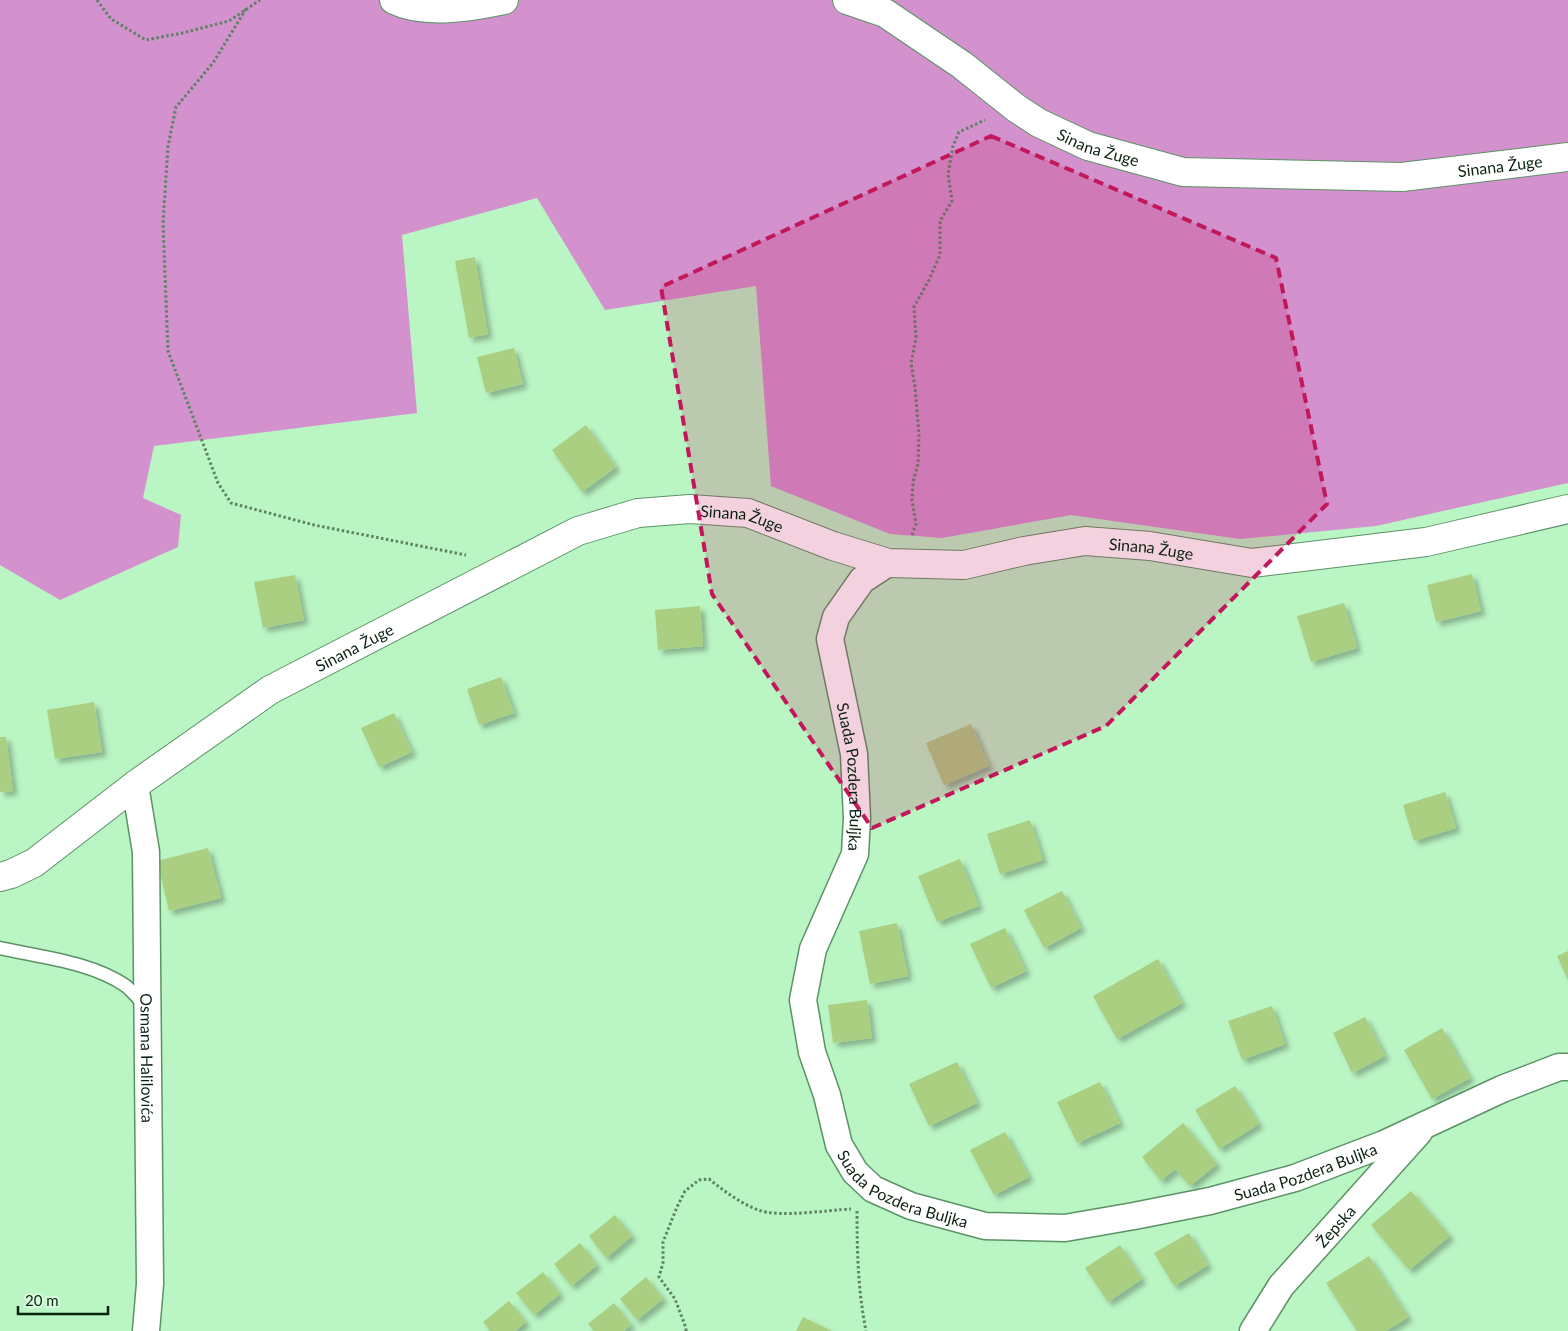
<svg xmlns="http://www.w3.org/2000/svg" width="1568" height="1331" viewBox="0 0 1568 1331" font-family="Lato,sans-serif">
<defs>
<filter id="shadow"><feDropShadow dx="4.5" dy="4.5" stdDeviation="2.5" flood-color="#0004"/></filter>
</defs>
<rect width="100%" height="100%" fill="#baf5c4"/>
<path fill="#d391cd" d="M0,0H1568V483L1376,526L1240,539L1071,515L942,538L890,534L771,486L756,286L605,310L537,198L402,235L417,413L154,446L143,498L181,515L178,547L60,600L0,565Z"/>
<path fill="#aacf80" filter="url(#shadow)" d="M475,257L488,334L469,338L455,261Z
M514,348L523,384L486,393L477,357Z
M586,425L616,467L582,492L552,450Z
M1472,574L1481,611L1436,622L1427,585Z
M295,575L304,620L263,628L254,582Z
M1344,603L1357,648L1311,662L1297,616Z
M700,606L703,646L658,650L655,610Z
M501,677L514,713L479,725L467,689Z
M94,702L102,752L55,759L47,710Z
M394,713L412,752L379,767L361,728Z
M971,724L989,766L944,785L926,743Z
M0,737H6L13,791L0,792Z
M1445,792L1456,828L1414,841L1403,805Z
M1030,820L1043,860L1000,874L987,834Z
M208,848L221,898L169,911L157,861Z
M960,859L979,906L937,922L918,876Z
M1062,891L1081,928L1044,948L1024,910Z
M897,923L908,976L870,984L859,931Z
M1005,928L1026,971L991,988L970,944Z
M1568,951V980L1557,956Z
M1158,959L1182,1003L1117,1039L1093,996Z
M867,1000L872,1038L833,1043L828,1005Z
M1272,1006L1285,1044L1242,1060L1228,1021Z
M1365,1017L1385,1056L1352,1073L1333,1033Z
M1442,1028L1470,1078L1432,1099L1404,1050Z
M957,1062L977,1103L929,1126L909,1084Z
M1100,1082L1120,1123L1077,1143L1057,1102Z
M1235,1086L1259,1124L1219,1149L1195,1110Z
M1183,1123L1217,1164L1190,1186L1175,1169L1161,1181L1142,1157Z
M1005,1132L1029,1177L994,1195L970,1150Z
M1411,1191L1450,1236L1409,1270L1371,1225Z
M615,1215L632,1236L606,1258L589,1236Z
M1189,1233L1208,1265L1174,1286L1154,1253Z
M580,1243L597,1265L571,1286L554,1264Z
M1120,1245L1142,1279L1108,1302L1085,1268Z
M1369,1256L1408,1317L1386,1331H1357L1326,1283Z
M543,1272L560,1294L534,1315L516,1293Z
M646,1277L663,1299L637,1320L620,1299Z
M509,1301L526,1322L515,1331H490L483,1322Z
M614,1303L631,1325L624,1331H594L588,1324Z
M803,1317L832,1331H796Z"/>
<g fill="none" stroke-linecap="round" stroke-linejoin="round">
<g stroke="#5b9266" stroke-width="15">
<path id="service" d="M0,948C40,957 92,962 126,986C133,992 139,999 145,1006"/>
</g>
<g stroke="#5b9266" stroke-width="29">
<g id="minor">
<path id="s1" d="M888,563L862,580L836,617L830,639L854,754L857,818L855,854L813,949L803,1000L812,1052L827,1095L839,1145L855,1172L873,1189L911,1206L985,1226L1065,1228L1134,1216L1210,1201L1295,1178L1384,1144L1502,1089L1559,1067H1568"/>
<path id="s2" d="M135,785L146,852L150,1284L146,1331"/>
<path id="s3" d="M1253,1331L1281,1286L1419,1132"/>
</g>
</g>
<g stroke="#5b9266" stroke-width="30">
<g id="secondary">
<path d="M394,0C425,15 471,7 504,0"/>
<path id="s4" d="M847,0L885,13L962,65L1016,108L1039,123L1088,146L1183,172L1402,177L1568,157"/>
<path id="s5" d="M0,877L11,874L34,863L135,785L270,690L578,531L638,513L690,509L748,513L833,546L888,563L964,565L1024,551L1085,541L1150,546L1252,563L1426,542L1568,509"/>
</g>
</g>
<path stroke="#5c8363" stroke-width="3" stroke-dasharray="2.5 2.5" stroke-linecap="butt" d="M97,0L111,19L146,40L182,33L229,21L260,0
M246,9L213,63L176,107L168,146L163,223L168,351L218,483L231,503L314,525L466,555
M912,535L916,524L912,500L913,482L918,464L919,434L915,387L911,363L916,338L914,307L929,280L940,255V221L952,201L948,174L953,146L959,132L985,120
M857,1211C857,1253 858,1290 866,1331
M686,1331V1328L675,1299L659,1277L663,1263V1242L677,1207L685,1191L699,1180L709,1179C724,1191 740,1203 758,1210C779,1218 828,1210 851,1209"/>
<use href="#service" stroke="#fff" stroke-width="12"/>
<use href="#minor" stroke="#fff" stroke-width="26"/>
<use href="#secondary" stroke="#fff" stroke-width="28"/>
</g>
<path fill="#c2185b" fill-opacity="0.2" stroke="#c2185b" stroke-width="4" stroke-dasharray="10 6" stroke-linejoin="round" d="M991,136L1276,258L1327,504L1106,726L872,828L712,594L661,287Z"/>
<g text-anchor="middle" dominant-baseline="central" stroke-width="5" stroke-linejoin="round" paint-order="stroke">
<g font-size="16" fill="#0b2211" stroke="#d9fcde">
<text stroke="none"><textPath href="#s4" startOffset="294">Sinana Žuge</textPath></text>
<text stroke="none"><textPath href="#s4" startOffset="700">Sinana Žuge</textPath></text>
<text stroke="none"><textPath href="#s5" startOffset="844">Sinana Žuge</textPath></text>
<text stroke="none"><textPath href="#s5" startOffset="1264">Sinana Žuge</textPath></text>
<text stroke="none"><textPath href="#s5" startOffset="424">Sinana Žuge</textPath></text>
<text stroke="none"><textPath href="#s1" startOffset="239">Suada Pozdera Buljka</textPath></text>
<text stroke="none"><textPath href="#s2" startOffset="274">Osmana Halilovića</textPath></text>
<text stroke="none"><textPath href="#s1" startOffset="1124">Suada Pozdera Buljka</textPath></text>
<text stroke="none"><textPath href="#s1" startOffset="704">Suada Pozdera Buljka</textPath></text>
<text stroke="none"><textPath href="#s3" startOffset="134">Žepska</textPath></text>
</g>
</g>
<path d="M18 1306v8h90v-8" fill="none" stroke="#0b2211" stroke-width="2.5"/>
<text x="25" y="1306" font-size="15" fill="#0b2211" stroke="#d9fcde" stroke-width="4" paint-order="stroke">20 m</text>
</svg>
